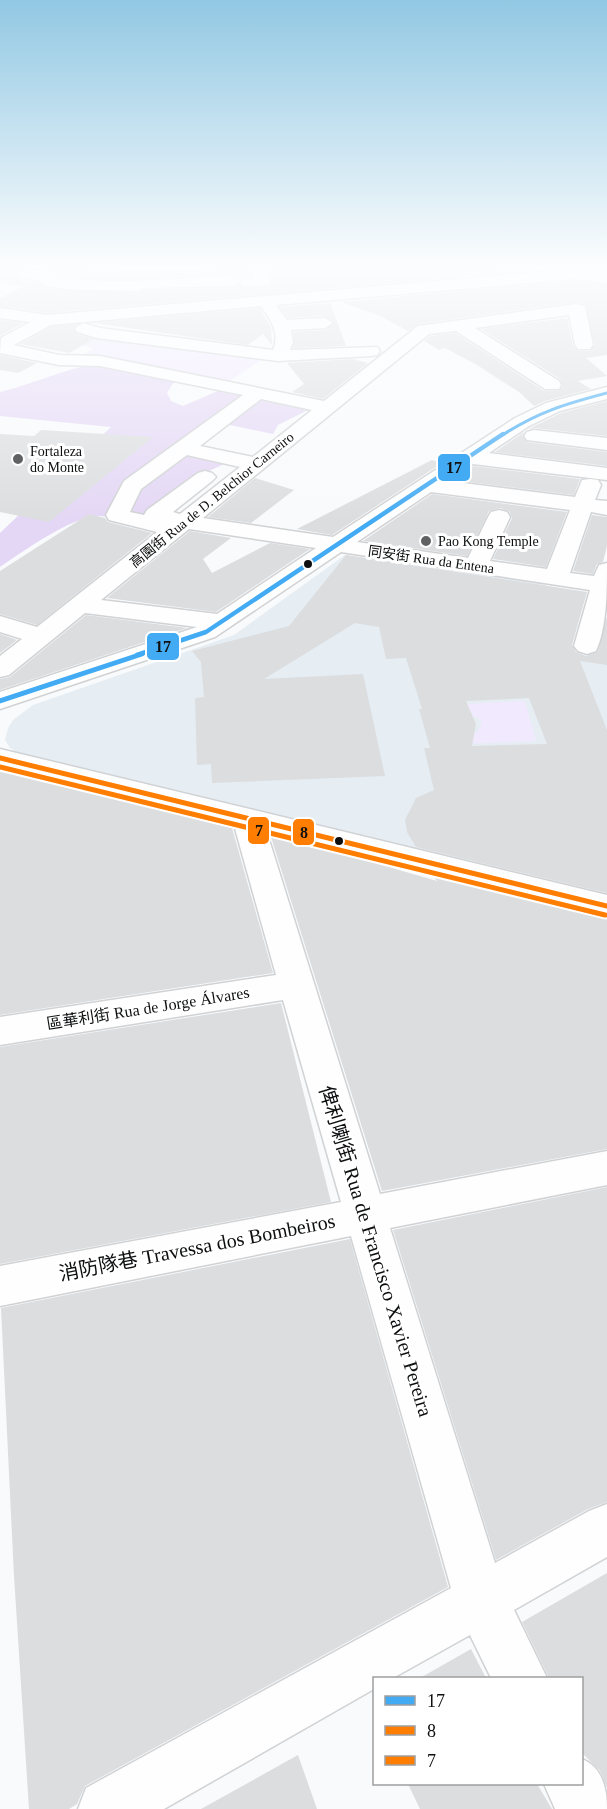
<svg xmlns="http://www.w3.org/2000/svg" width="607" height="1809" viewBox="0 0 607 1809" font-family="'Times New Roman','Noto Sans SC',serif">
<rect width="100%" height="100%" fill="#f8fafc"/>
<path fill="#e6edf3" d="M345,555L546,583L526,650L591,658L594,640L607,642V900L20,754L10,748L5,740L8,728L13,720L33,705L234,635Z"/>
<path fill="#f1e9fe" d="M80,320V326L261,360L228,382L203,377L199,379L82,356L94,348L28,335L53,323Z
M525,701L536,741L458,744L478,731L482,722L478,718L446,705Z"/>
<path fill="#e4d7f5" d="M96,364L175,380L167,393L171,401L183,406L220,390L312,408L278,425L273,434L225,424L192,449L233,460L198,476L132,522C121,520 110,516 99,516C74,515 22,552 0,567V533L111,427L0,416V392C33,384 64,369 96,364Z"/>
<path fill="#dbdddf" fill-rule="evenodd" d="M0,268H23L15,274L18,279L40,283L43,287L54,289L137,293L144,290L234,288L240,285L243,288L269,287L273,281L267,268H496L505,273L47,313L0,306V298L23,287L0,282Z
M33,268L169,270L249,268L251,276L242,278L234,274L131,279L72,278L55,271Z
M575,281L607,285V355L586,358L607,376L578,381L591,389L545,401L534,406L519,392L477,365L445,348L439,350L424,341L430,336L455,333L544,391H559L563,386L560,379L481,329L567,318L573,346L578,351H590L595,345L585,304L576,302L418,324L408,331L380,316L341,302Z
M330,303L346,346L293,348L294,332L325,330L335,322L325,316L288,318L280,307Z
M260,308L271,328L272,345L263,334L248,345L93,323Z
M0,320L23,323L0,336Z
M75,325L73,329L76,334L94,339L69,353L20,344L52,327Z
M0,355L37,363L18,373L0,370Z
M352,359L368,363L323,399L292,392L304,384L287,363Z
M607,401V436L534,428L528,429L561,413Z
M41,430L153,437L49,522L0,512V434L34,436Z
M524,432L522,436L527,442L607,452V466L495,452Z
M432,460L442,463L332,535L297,529Z
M474,466L580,479L574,495L453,480Z
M255,478L294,490L251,523L208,517Z
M432,494L567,512L546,567L493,559L512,518L509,511L500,508L489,511L467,556L363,541Z
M89,514L105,518L108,522L152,533L37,625L0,614V571Z
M592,515L607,517V546L603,562L597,564L593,574L573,571Z
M190,531L231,538L203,559L212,573L270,543L310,549L216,612L107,598Z
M346,555L587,592L572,645L576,652L586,656L598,652L607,616V665L580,661L607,730V893L416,847L407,832L405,820L416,798L434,790L424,748H430L419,709H422L406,658L386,659L379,627L355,623L264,679L363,674L385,776L212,783L211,764L197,765L195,698L204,697L201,662L192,651L289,626ZM529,698L547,744L472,746L476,724L466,701Z
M86,615L187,628L0,690V679L10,677Z
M0,634L17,640L0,653Z
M0,769L232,828L273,973L0,1015Z
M271,837L361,859L437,881L434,877L607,919V1149L382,1191Z
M281,1003L331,1202L0,1264V1047Z
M607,1187V1502L588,1509L496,1560L393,1230Z
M350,1239L448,1587L85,1786L77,1804L69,1809H29L14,1576L1,1308Z
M607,1573V1788L600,1771L582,1753V1678H549L522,1622Z
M471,1649L486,1678H420Z
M298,1755L317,1809H201Z
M408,1784H537L552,1809H420Z"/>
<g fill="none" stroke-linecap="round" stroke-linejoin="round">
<path stroke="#d5d7d8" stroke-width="17" stroke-dasharray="17 9" stroke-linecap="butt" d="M77,277L87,268"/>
<g stroke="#d0d2d3" stroke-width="3">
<path id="minor" d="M251,268H265L271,282L269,285L243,286L241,283L243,280L254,278Z
M25,269L55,273L63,278L72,280L131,281L234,276L242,281L234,286L143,288L137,291C108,290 72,292 43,285L42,281L20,277L17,274Z
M575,269L607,273V283L575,279L276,305L287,320L325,318L333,323L325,328L291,330L293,342L290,350L377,347L380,351L377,355L371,356L278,361L97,338L77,332L75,328L83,323L100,328L273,350C280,333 271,320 261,306L51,325L14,345L59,355L100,356L324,401L418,326L576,304L585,306L593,345L590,349H578L575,345L569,315L475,328L559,381L561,385L559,389H545L456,331L429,334L203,518L333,537L515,418L546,403L607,387V399L560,411L529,426L489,453L607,468V480L473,464L447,481L575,497L582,480L590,479L598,480L601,485L595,500L607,501V515L591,512L570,573L594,576L599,565L607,563C607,590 607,628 596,651L587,654L578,651L574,646L590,590L341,552L215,637L0,709V692L197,627L85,613L9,675L0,677V656L22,639L0,632V616L37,627L157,532L109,520L106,515L124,481L243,395L100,366L59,365L0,353L1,338L30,322L0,318V308L47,315ZM261,399L312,410L253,457L200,446ZM187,455L240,467L180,514L173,512L212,481L216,477L212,473L205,471L198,473L147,510L144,515L130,512L141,489ZM431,492L570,510L547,569L490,561L510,517L507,512L499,510L491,512L488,517L468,558L357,542ZM189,529L316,548L217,614L101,600Z
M534,430L607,438V450L527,440L524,436L527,432Z
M0,749L607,895V917L267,833L380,1194L607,1151V1185L390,1228L495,1563L589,1511L607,1504V1557L514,1610L547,1678H491L470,1635L393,1678H374V1689L164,1809H78L86,1788L451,1588L351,1236L0,1306V1266L341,1202L283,1000L0,1045V1017L276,975L234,825L0,767Z
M582,1759C602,1767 607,1788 607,1809H555L544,1784H582Z"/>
</g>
<use href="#minor" fill="#fefeff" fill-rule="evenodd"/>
<g stroke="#fff" stroke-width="5">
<path id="bus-1-far2" d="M501,436C538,412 565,404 607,393"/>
</g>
<g stroke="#fff" stroke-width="8">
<path id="bus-1-far1" d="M137,655L206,632L503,434"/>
</g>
<g stroke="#fff" stroke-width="9">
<path id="bus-1" d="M0,701L142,654"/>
</g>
<g stroke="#fff" stroke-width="9">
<path id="bus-2" d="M0,758L607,906"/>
</g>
<g stroke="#fff" stroke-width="9">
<path id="bus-3" d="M0,767L605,915"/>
</g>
<use href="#bus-1-far2" stroke="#43abf3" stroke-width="3"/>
<use href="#bus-1-far1" stroke="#43abf3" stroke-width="4.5"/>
<use href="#bus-1" stroke="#43abf3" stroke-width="5"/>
<use href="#bus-2" stroke="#ff7d00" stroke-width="5"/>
<use href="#bus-3" stroke="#ff7d00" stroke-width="5"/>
</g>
<linearGradient id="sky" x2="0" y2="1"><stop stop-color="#92c8e3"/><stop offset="0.51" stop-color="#fcfdfe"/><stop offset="1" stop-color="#fcfdfe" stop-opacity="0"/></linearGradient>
<rect width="607" height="521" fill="url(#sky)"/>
<g fill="#5f6162" stroke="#fff" stroke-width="2">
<circle cx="18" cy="459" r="6"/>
<circle cx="426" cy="541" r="6"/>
</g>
<g fill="#0d0e0f" stroke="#fff" stroke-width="2">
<circle cx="308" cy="564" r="5"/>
<circle cx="339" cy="841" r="5"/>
</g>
<g text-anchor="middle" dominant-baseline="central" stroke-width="6" stroke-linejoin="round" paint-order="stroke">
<g font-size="14" fill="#0d0e0f" stroke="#fff" text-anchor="start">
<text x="30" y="451">Fortaleza<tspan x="30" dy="16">do Monte</tspan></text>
<text x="438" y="541">Pao Kong Temple</text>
</g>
<g font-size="14" fill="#0d0e0f" stroke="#fff">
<text transform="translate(212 500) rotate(-39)">高園街 Rua de D. Belchior Carneiro</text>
<text transform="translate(431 560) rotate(8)">同安街 Rua da Entena</text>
</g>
<g font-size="16" fill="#0d0e0f" stroke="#fff">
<text transform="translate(148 1008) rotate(-9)">區華利街 Rua de Jorge Álvares</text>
</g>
<g font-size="20" fill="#0d0e0f" stroke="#fff">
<text transform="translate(197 1247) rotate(-11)">消防隊巷 Travessa dos Bombeiros</text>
<text transform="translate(376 1251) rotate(73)">俾利喇街 Rua de Francisco Xavier Pereira</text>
</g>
</g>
<g stroke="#fff" stroke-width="2">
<rect x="437" y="453" width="34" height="29" rx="6" fill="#43abf3"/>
<rect x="146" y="632" width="34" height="29" rx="6" fill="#43abf3"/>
<rect x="247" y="816" width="23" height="29" rx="6" fill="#ff7d00"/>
<rect x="292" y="818" width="23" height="28" rx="6" fill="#ff7d00"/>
</g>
<g font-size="16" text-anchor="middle" font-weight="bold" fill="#111">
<text x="454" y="473">17</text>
<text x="163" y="652">17</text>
<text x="259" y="836">7</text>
<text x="304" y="838">8</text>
</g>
<rect x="373" y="1677" width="210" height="108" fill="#ffffff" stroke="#9e9f9f" stroke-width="1.5"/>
<rect x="385" y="1696" width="30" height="9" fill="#43abf3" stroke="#9e9f9f" stroke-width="1.5"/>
<text x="427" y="1707" font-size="18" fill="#0d0e0f">17</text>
<rect x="385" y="1726" width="30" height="9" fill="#ff7d00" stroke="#9e9f9f" stroke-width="1.5"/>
<text x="427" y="1737" font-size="18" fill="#0d0e0f">8</text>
<rect x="385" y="1756" width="30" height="9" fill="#ff7d00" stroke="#9e9f9f" stroke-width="1.5"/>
<text x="427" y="1767" font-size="18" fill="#0d0e0f">7</text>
</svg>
